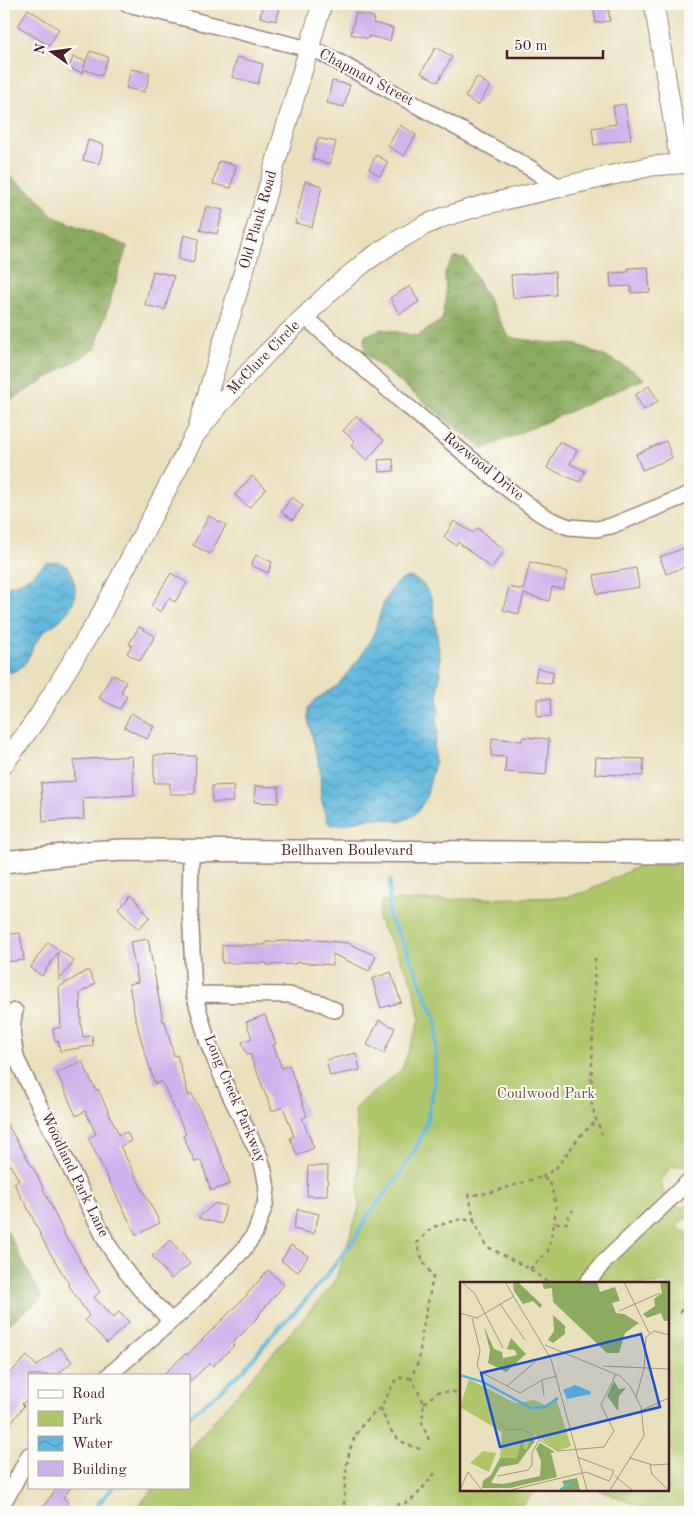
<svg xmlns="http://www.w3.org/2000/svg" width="694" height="1516" viewBox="0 0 694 1516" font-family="'Old Standard TT',serif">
<defs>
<pattern id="forest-crowns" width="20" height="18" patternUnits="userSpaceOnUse" patternTransform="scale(1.25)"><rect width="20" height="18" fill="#8bab5e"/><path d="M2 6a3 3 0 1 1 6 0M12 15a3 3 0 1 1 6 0" fill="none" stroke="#748b4e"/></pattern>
<pattern id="water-waves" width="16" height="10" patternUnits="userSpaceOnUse" patternTransform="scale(1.25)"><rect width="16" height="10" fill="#60b7dd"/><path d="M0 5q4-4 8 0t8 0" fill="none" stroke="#5194b3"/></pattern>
</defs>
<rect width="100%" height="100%" fill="#fdfcf7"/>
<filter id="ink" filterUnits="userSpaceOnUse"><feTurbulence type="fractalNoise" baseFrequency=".02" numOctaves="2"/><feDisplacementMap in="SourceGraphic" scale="10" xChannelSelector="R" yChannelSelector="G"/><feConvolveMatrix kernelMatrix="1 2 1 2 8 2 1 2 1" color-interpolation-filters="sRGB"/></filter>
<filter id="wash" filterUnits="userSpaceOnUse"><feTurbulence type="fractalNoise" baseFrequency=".0096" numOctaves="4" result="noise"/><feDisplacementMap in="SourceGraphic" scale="20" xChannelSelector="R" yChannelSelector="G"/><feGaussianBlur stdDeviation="1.12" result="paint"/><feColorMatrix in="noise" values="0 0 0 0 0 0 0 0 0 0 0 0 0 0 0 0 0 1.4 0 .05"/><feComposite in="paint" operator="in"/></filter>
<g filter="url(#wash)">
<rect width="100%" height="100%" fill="#e9e0bd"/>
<path fill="url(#forest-crowns)" stroke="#6a6544" d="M4,172L36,196L52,216L127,246L95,349L4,404Z
M454,257L465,258L509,337L539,342L579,345L613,360L632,370L644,379L483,449L365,354L364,336L382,329L417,336L442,320L446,299L445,272Z
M4,1225L42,1298L4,1327Z"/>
<path fill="#afc66a" stroke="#7c724a" d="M643,864L690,866V1165L672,1166L661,1181L664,1195L680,1207L690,1206V1216L678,1223V1229L690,1234V1512H654L599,1490H668V1284H462V1490H537L515,1512H133L155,1487H189V1449L335,1282L359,1208L358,1144L355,1108L402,1069L420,1019L411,979L378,919L381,901L566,897L586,892Z"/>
<path fill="url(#water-waves)" stroke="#556b84" d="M59,562C70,566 72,571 74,582C78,596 71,610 60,620C55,625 46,628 42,634C28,650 29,673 4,673V587L20,583L31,576L46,563Z
M412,577L423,584L432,599L440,657V676L438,685L439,710L437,719L438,733L434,747L435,762L426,798L418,811L411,817L400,822L381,818H370L340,825H331L328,823L321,798L320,769L308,719V708L315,700L337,686L360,658L374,633L384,602L394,585L405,578Z"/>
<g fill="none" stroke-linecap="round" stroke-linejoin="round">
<path stroke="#60b7dd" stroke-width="4" d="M189,1416L223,1389L230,1381L244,1370L276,1330L296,1311L327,1275L348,1247L351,1245L368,1215L398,1177L416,1148L427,1122L434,1085L437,1023L409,954L389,917L390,880
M91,1512L113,1487"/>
</g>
<g id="blocks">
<path fill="#cdb3eb" d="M263,4H281L276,21L260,17Z
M593,4H608L610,21L596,23Z
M28,9L59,29L49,46L18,26Z
M356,13L374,17L373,23L393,28L390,41L369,36L368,39L351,34Z
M436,47L452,57L438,82L421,73Z
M90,51L108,57L102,76L83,69Z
M73,57L86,61L82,73L69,68Z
M237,57L263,64L258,84L232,77Z
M131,69L150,73L145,92L126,88Z
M477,77L490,86L478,105L465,97Z
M332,81L350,85L344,107L327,103Z
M625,104L631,139L594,145L592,128L616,124L613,106Z
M400,125L416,135L404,156L388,146Z
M318,138L336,142L330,164L312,159Z
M88,140L104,145L99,164L83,160Z
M376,155L388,162L380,176L369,169Z
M219,161L236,165L231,188L213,184Z
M305,181L322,186L312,227L295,223Z
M206,206L223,210L217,234L200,230Z
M184,235L199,239L193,263L178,259Z
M648,267L650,292L631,293V286L611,287L610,273L629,272L628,268Z
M153,271L174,276L165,310L145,305Z
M555,272L556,295L513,298L511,275Z
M410,286L419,302L399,314L390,298Z
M649,386L658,401L644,410L635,395Z
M356,416L384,440L367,460L351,446L355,441L343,431Z
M666,441L672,458L642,470L636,454Z
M559,442L577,450L570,464L585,471L580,482L547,468Z
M393,459L394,471L379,472L378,460Z
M252,476L266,489L249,508L235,495Z
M292,497L303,506L293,520L281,512Z
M209,516L226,525L210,554L193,545Z
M454,521L473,533L477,528L505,550L491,568L458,542L456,545L444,537Z
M690,546V565L666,574L660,557Z
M256,555L272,562L268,573L251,565Z
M530,562L568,572L563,589L552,587L549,601L524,594L519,614L503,610L509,587L523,590Z
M636,568L639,587L597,594L594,575Z
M171,573L187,583L175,602L169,598L161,612L151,606Z
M139,627L155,636L140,661L127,653L132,645L129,644Z
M537,668L554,672L551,684L535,681Z
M112,674L126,682L121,693L127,696L120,709L99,698Z
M537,699H550L551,716L537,717Z
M131,713L154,726L147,739L124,727Z
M523,737L549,739L546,775L505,772L506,757L491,756L492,738L522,741Z
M154,755L196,756L195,794H170V783H154Z
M132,756L134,795L83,798L84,819L43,822L41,783L75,781L74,760Z
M596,757L644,759L643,776L595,774Z
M233,785L234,802H212V786Z
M255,786L279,787L278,803L254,802Z
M130,896L150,917L138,929L118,908Z
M20,933L24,960L4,962V935Z
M148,939L163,1021H165L174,1056L177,1055L189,1096L192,1094L201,1112L222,1159L230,1184L211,1191L201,1160L195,1162L183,1136L186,1134L162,1082L155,1084L143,1047L134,1012L129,984L138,982L130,942Z
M307,939L348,943L376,956L369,971L333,954L332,965L296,962V964L267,965V963H222V945H266V942L307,940Z
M48,942L74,961L59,981L58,952L42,976L30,968Z
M88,970L95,984L80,993L81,1024L83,1037L92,1036L93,1046L60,1051L58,1041H55L53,1029L61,1027L59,987Z
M391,972L401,1002L381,1008L372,979Z
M265,1015L276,1044L273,1045L282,1068L289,1065L307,1116L302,1118L314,1148L297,1155L290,1138L294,1136L283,1107L272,1111L250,1054L247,1055L242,1042L252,1038L246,1022Z
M379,1020L395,1028L384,1053L367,1045Z
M356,1053L360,1070L330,1076L326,1060Z
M82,1061L96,1091L98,1089L119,1135L127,1132L131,1141L120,1146L160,1223L136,1235L88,1138L96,1134L85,1111L76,1116L57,1073Z
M4,1119L37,1175L68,1242L69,1241L80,1259L79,1260L100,1292L94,1297L113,1318L119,1312L129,1322L107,1343L85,1320L89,1316L68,1284H69L46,1246L24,1200L23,1201L14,1183L19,1180L4,1155Z
M308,1166H328L327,1196H307Z
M215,1203L226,1206L222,1224L198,1218Z
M298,1209L319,1214L314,1234L293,1229Z
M171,1240L190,1264L171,1279L152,1256Z
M291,1245L308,1256L298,1272L281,1261Z
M268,1270L284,1285L259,1314L260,1315L232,1344L234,1346L213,1366L210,1363L189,1382V1375H163L185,1354L187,1355L245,1297Z
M60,1347L72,1362L57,1375H29V1398L22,1404L24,1406L4,1432V1379L27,1356L37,1366Z
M58,1487H71L63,1498L68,1502L61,1512H39Z"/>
</g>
</g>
<g filter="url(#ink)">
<use href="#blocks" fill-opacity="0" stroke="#9a8074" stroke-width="1"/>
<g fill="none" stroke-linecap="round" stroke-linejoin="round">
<g stroke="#9a8074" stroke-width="18">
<path id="minor" d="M128,4L309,49L322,53L530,168L559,187
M304,316L400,400L505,487L538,512L551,520L569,527L596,529L611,526L690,494
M194,994L289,995L321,1003L335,1010
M15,1011C10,1030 13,1042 17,1060L107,1243L127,1273L139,1288L171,1321
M586,1284L603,1263L690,1180
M109,1375L183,1311L228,1266L244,1249L255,1233L265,1205L267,1188L264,1171L260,1157L228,1091L208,1043L194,994L190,906L191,850
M4,1501L11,1490L29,1455"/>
</g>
<g stroke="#9a8074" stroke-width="21">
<path id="tertiary" d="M654,4L680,163
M198,427L322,4
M4,764L38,717L99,618L195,435L220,404L267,353L334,288L365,262L390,245L425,225L444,217L483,205L652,166L690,163"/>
</g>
<g stroke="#9a8074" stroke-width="24">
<path id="secondary" d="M4,862L89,852L123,850L690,853"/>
</g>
<path stroke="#9a8074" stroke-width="2.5" stroke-dasharray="4 4" stroke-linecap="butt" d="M595,958L591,1101L595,1117L602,1134
M542,1177L556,1168L581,1135L596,1121
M474,1221L469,1195C497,1194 516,1183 542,1177L550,1182L556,1206L554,1223
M530,1269L548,1251L554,1223H568L569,1215L573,1210
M680,1313L690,1283
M411,1378H397L381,1407C384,1420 392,1437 405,1443C410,1446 415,1447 420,1449
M424,1403L438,1392H458L462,1389
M429,1440L422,1424L424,1403L411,1378L419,1360L422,1333L433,1277L423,1261L417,1243L433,1227L461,1219L474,1221L486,1246L530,1269L550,1284
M346,1512L344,1509C345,1481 344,1446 364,1423C369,1417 375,1412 381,1407
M399,1512L396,1505L409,1502L416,1496L436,1472"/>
<use href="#minor" stroke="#fff" stroke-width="15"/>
<use href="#tertiary" stroke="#fff" stroke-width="19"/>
<use href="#secondary" stroke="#fff" stroke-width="21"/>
</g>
</g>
<g text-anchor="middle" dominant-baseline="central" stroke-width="4" stroke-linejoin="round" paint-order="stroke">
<g font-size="15" fill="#4a1f2b" stroke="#fdfcf7">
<text transform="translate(366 78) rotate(28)">Chapman Street</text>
<text transform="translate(259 220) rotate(-74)">Old Plank Road</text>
<text transform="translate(264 358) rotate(-46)">McClure Circle</text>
<text transform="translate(483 467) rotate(39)">Rozwood Drive</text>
<text x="347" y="851">Bellhaven Boulevard</text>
<text transform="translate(234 1099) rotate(67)">Long Creek Parkway</text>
<text transform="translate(74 1175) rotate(64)">Woodland Park Lane</text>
</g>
<g font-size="15" fill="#68513e" stroke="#fdfcf7">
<text x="546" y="1094">Coulwood Park</text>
</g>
</g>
<g transform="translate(460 1282)">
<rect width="209" height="209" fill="#e9e0bd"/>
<path d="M58,0L82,23L80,26L73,19L63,22L54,9L53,1ZM82,0H137L140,10L155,5L160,19L152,21L156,31L164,32L179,41L165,51L159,71H147L93,20L92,6L84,7ZM200,0H209V39H204L201,31L187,36L183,32L195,24L194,17L202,11ZM93,33L105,44V52L93,61L88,58L94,49ZM24,45L34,67L42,70L43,76L57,73L55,68L47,67L51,56L66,72L46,90L28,81L30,68ZM154,99L159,107L166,106L159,114L158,129L147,114ZM70,155L75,159L58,182L40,185L31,201L43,202L80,194L81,179L76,167L80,161L95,170L91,171L97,195L50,206H22L23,199L31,193L40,176H56L61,160ZM117,196L120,208H100L104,203L102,199Z" fill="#8bab5e"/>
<path d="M9,97L55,121L74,118L85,123L96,116L111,164L98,169L74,152L72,155L75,159L70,156L67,168L63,167L64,159L61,160L57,176H40L42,150L0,125ZM23,169L36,171L29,190L10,181Z" fill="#afc66a"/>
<path d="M115,103L130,109L131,112L107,117L103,108Z" fill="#60b7dd"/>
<path fill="none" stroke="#60b7dd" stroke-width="2.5" d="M0,93L23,100L71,126L85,125L98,116M100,208L114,199"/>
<path fill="none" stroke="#a99383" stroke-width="1" d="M2,0L15,12L43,66M45,0L91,77L127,208M164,0L189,51M40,22L65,58M159,29L200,11M0,31L17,36L54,14M12,36L20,68L17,84L21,90L60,111L82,98L97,94M85,63L160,94L170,104L181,125L184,154L150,208M143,84L209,87M82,98L84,114M47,104L75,80M176,115L184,87L186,55L194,49L209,53M182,128L209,116M38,140L47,148L62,147L98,169L144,165L154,149L141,123L156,92M170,176L193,183L209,182M190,183L192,192L208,208M38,194L68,188L72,183V171L79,158M155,194L172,208M0,208L8,190L22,208M51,208L126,190L149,199L154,189L117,175"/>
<path fill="#1d4ed8" fill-opacity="0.15" stroke="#1d4ed8" stroke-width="2.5" d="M181,52L200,125L40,165L21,91Z"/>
<rect width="209" height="209" fill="none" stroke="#4a1f2b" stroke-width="2.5"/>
</g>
<rect width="694" height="1516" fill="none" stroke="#fdfcf7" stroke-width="20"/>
<rect x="28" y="1374" width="162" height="115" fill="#fdfcf7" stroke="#b5a4a5"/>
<rect x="38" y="1390" width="25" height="8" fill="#ffffff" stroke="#b5a4a5"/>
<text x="72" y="1398" font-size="15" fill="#4a1f2b">Road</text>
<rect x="38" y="1411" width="25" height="15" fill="#afc66a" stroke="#b5a4a5"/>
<text x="72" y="1424" font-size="15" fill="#4a1f2b">Park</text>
<rect x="38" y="1436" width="25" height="15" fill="url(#water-waves)" stroke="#b5a4a5"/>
<text x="72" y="1448" font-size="15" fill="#4a1f2b">Water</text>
<rect x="38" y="1461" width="25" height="15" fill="#cdb3eb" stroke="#b5a4a5"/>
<text x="72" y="1474" font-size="15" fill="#4a1f2b">Building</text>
<g transform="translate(52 52) rotate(284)" stroke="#fdfcf7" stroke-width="4" paint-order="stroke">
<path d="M0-4L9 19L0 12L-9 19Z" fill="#4a1f2b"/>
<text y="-8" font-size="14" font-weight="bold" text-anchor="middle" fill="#4a1f2b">N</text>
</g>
<path d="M507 50v8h96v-8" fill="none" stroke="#4a1f2b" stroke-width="2.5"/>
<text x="514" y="50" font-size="15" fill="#4a1f2b" stroke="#fdfcf7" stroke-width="4" paint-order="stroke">50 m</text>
</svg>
